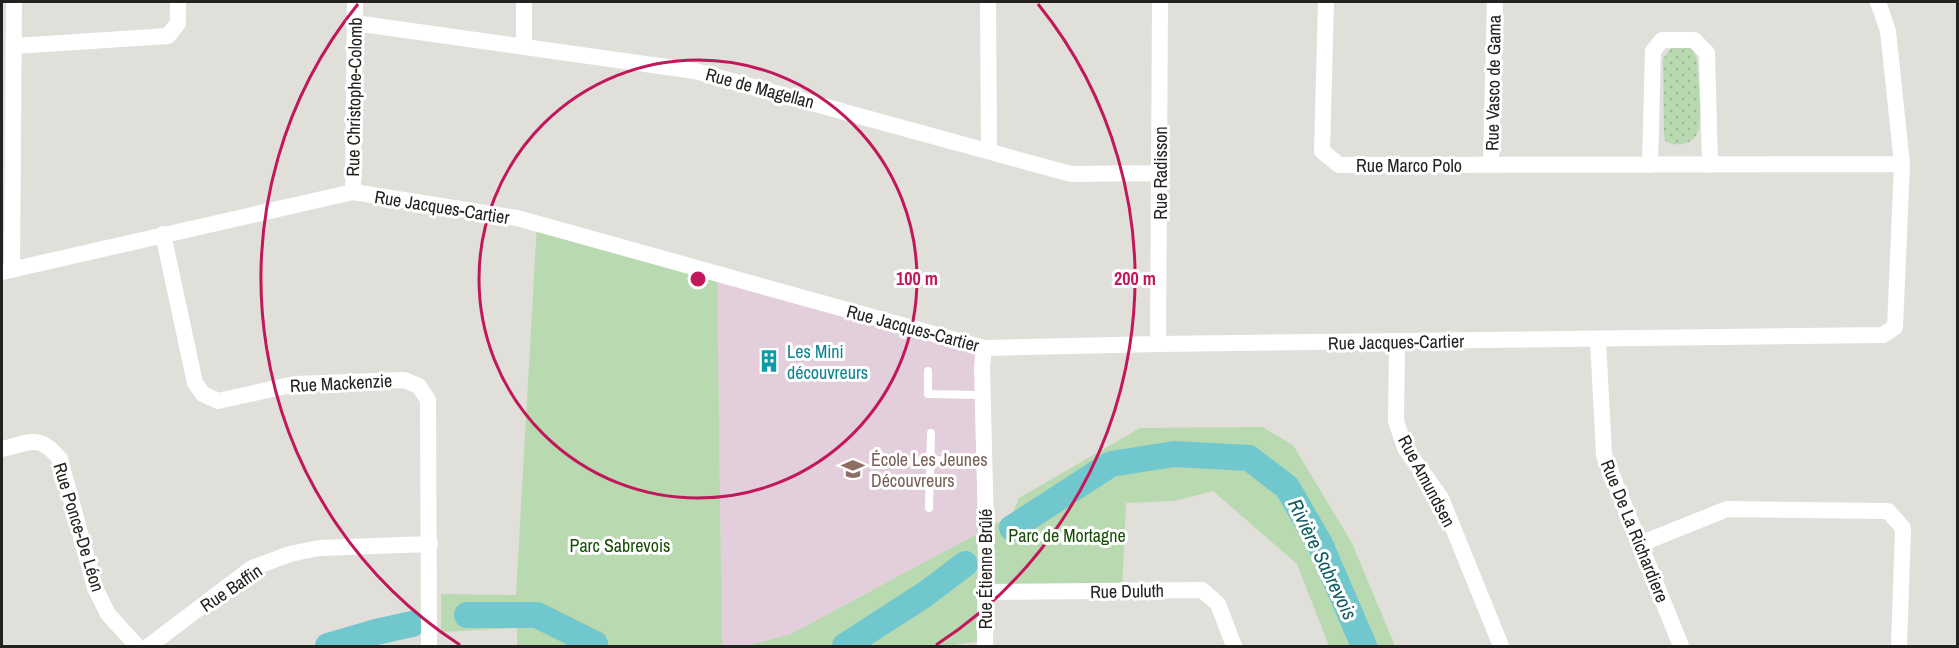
<svg xmlns="http://www.w3.org/2000/svg" width="1959" height="648" viewBox="0 0 1959 648" font-family="'Archivo Narrow',sans-serif">
<defs>
<pattern id="grass-dots" width="8" height="8" patternUnits="userSpaceOnUse" patternTransform="scale(1.5)"><rect width="8" height="8" fill="#b9d9b1"/><path d="M2 2h.1M6 6h.1" fill="none" stroke="#9fba98" stroke-width="1.8" stroke-linecap="round"/></pattern>
</defs>
<rect width="100%" height="100%" fill="#e0dfd9"/>
<path fill="#e3cedb" d="M717,273L984,348L986,529L791,634L746,646H722Z"/>
<path fill="url(#grass-dots)" d="M1685,45L1693,50L1697,59C1698,75 1702,116 1699,129C1694,145 1678,148 1665,141L1664,134L1663,59L1671,48Z"/>
<path fill="#b9d9b1" d="M537,224L717,273L722,646H517V628L441,632V594L516,595Z
M1262,427L1293,445L1352,543L1395,646H1329L1297,564L1213,491L1174,501L1126,503L1122,590L986,592L985,640L948,646H746L791,634L1012,515L1019,498L1140,428Z"/>
<g fill="none" stroke-linecap="round" stroke-linejoin="round">
<path stroke="#71c7ce" stroke-width="26" d="M1012,528L1111,464L1174,454L1249,458L1287,487L1320,544L1364,646
M467,615H537L595,644
M328,646L376,632L412,624
M845,646L924,595L965,564"/>
<path stroke="#fff" stroke-width="8" d="M928,371V394L982,395
M930,460L984,462
M929,508L931,433"/>
<path stroke="#fff" stroke-width="16" d="M988,2L989,151
M1326,2L1322,151L1339,165L1902,164
M355,23L695,71L1071,174L1160,173
M15,46L168,36L178,23V2
M524,47V2
M1491,165L1495,2
M1650,165L1653,51L1662,40H1694L1707,53L1710,165
M353,192L355,2
M163,234L195,383L203,394L218,401L295,384L404,380L419,386L428,400L429,646
M12,270L14,2
M2,272L353,192L517,218L984,348L1158,344L1883,335L1895,327L1902,164L1888,31L1878,2
M1598,340L1604,455L1681,646
M1397,342L1396,421L1405,448L1441,498L1501,646
M1158,344L1160,2
M984,348L982,367L986,529L985,646
M2,449C30,443 39,433 60,459L95,588L108,614L137,646
M1640,544L1727,509L1888,511L1903,528L1899,646
M986,592L1202,590L1218,604L1234,646
M149,646L252,568L290,554L319,548L430,544"/>
</g>
<g fill="none" stroke="#c2185b" stroke-width="3">
<circle cx="698" cy="279" r="219"/>
<path d="M460 645A437 437 0 0 1 358 4M1038 4A437 437 0 0 1 936 645"/>
</g>
<defs>
<g id="building-bare" transform="scale(1.8)"><path d="M-4-6H4V6H1V3H-1V6H-4ZM-2.5-4.3h1.7v1.8h-1.7ZM.8-4.3h1.7v1.8H.8ZM-2.5-1h1.7V.8h-1.7ZM.8-1h1.7V.8H.8Z" fill="#0f9aa8" stroke="#fff" stroke-width="2.5" paint-order="stroke"/></g>
<g id="school-bare" transform="scale(1.8)"><path d="M0-5L7-2L0 1L-7-2ZM-4 1L0 2.5L4 1V4Q0 6-4 4Z" fill="#8d6e63" stroke="#fff" stroke-width="2.5" paint-order="stroke"/></g>
</defs>
<g fill-rule="evenodd">
<use href="#building-bare" x="769" y="361"/>
<use href="#school-bare" x="853" y="469"/>
</g>
<g text-anchor="middle" dominant-baseline="central" stroke-width="6" stroke-linejoin="round" paint-order="stroke">
<g font-size="18" fill="#232220" stroke="#fff">
<text transform="translate(1493 83) rotate(-89)">Rue Vasco de Gama</text>
<text transform="translate(760 88) rotate(15)">Rue de Magellan</text>
<text transform="translate(354 97) rotate(-89)">Rue Christophe-Colomb</text>
<text x="1409" y="165">Rue Marco Polo</text>
<text transform="translate(1160 173) rotate(-90)">Rue Radisson</text>
<text transform="translate(442 207) rotate(9)">Rue Jacques-Cartier</text>
<text transform="translate(913 328) rotate(15)">Rue Jacques-Cartier</text>
<text transform="translate(1396 342) rotate(-1)">Rue Jacques-Cartier</text>
<text transform="translate(341 383) rotate(-3)">Rue Mackenzie</text>
<text transform="translate(1427 481) rotate(62)">Rue Amundsen</text>
<text transform="translate(79 527) rotate(73)">Rue Ponce-De Léon</text>
<text transform="translate(1635 531) rotate(68)">Rue De La Richardiere</text>
<text transform="translate(985 569) rotate(-90)">Rue Étienne Brûlé</text>
<text transform="translate(231 588) rotate(-34)">Rue Baffin</text>
<text transform="translate(1127 591) rotate(-1)">Rue Duluth</text>
</g>
<g font-size="18" fill="#0d838f" stroke="#fff" text-anchor="start">
<text x="787" y="351">Les Mini<tspan x="787" dy="21">découvreurs</tspan></text>
</g>
<g font-size="18" fill="#785e54" stroke="#fff" text-anchor="start">
<text x="871" y="459">École Les Jeunes<tspan x="871" dy="21">Découvreurs</tspan></text>
</g>
<g font-size="18" fill="#174e06" stroke="#fff">
<text x="1067" y="535">Parc de Mortagne</text>
<text x="620" y="545">Parc Sabrevois</text>
</g>
<g font-size="20" font-style="italic" fill="#115c61" stroke="#fff">
<text transform="translate(1323 559) rotate(64)">Rivière Sabrevois</text>
</g>
</g>
<circle cx="698" cy="279" r="9" fill="#c2185b" stroke="#fff" stroke-width="3"/>
<g font-size="18" text-anchor="middle" font-weight="bold" fill="#c2185b" stroke="#fff" stroke-width="6" stroke-linejoin="round" paint-order="stroke">
<text x="917" y="285">100 m</text>
<text x="1135" y="285">200 m</text>
</g>
<rect width="1959" height="648" fill="none" stroke="#232220" stroke-width="6"/>
</svg>
